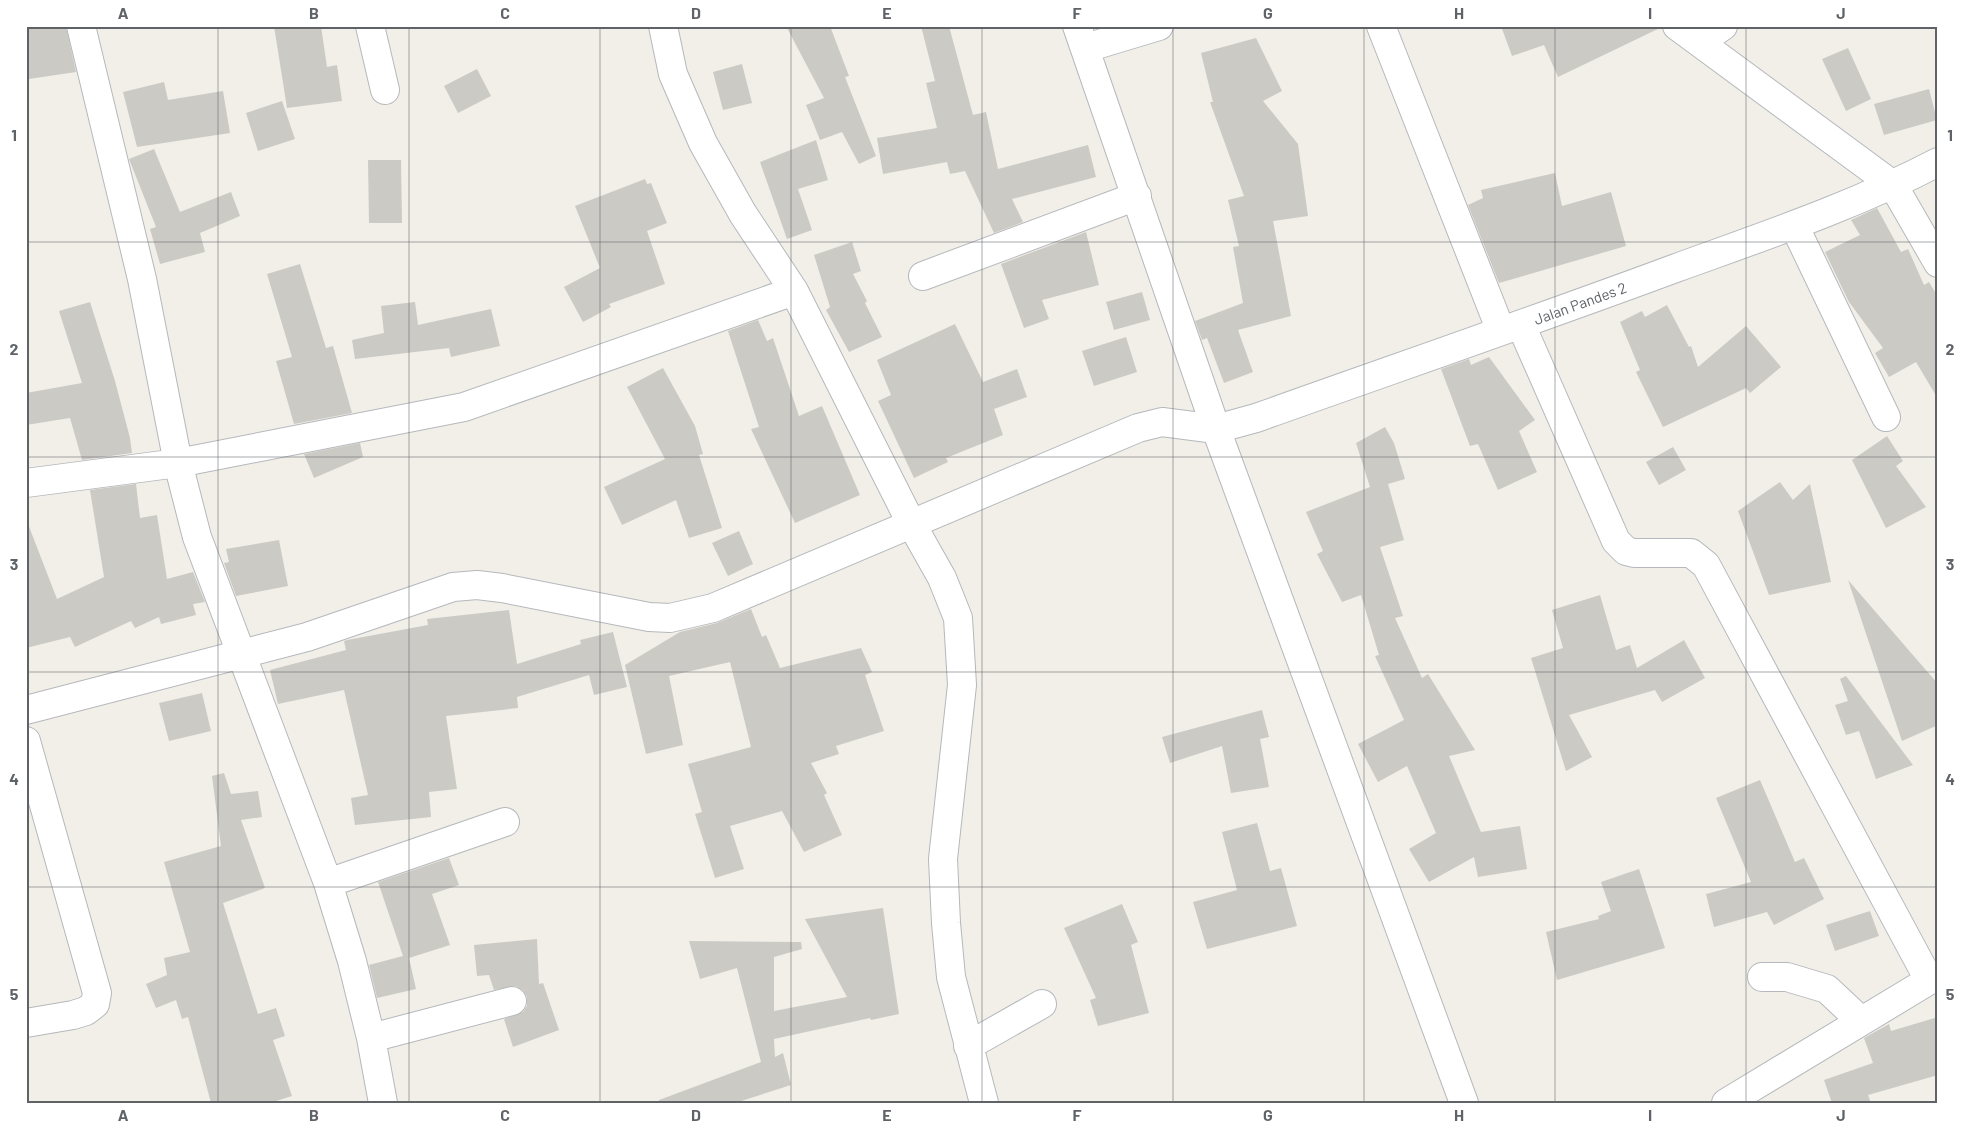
<svg xmlns="http://www.w3.org/2000/svg" width="1964" height="1129" viewBox="0 0 1964 1129" font-family="Barlow,sans-serif">
<rect width="100%" height="100%" fill="#f1efe8"/>
<path fill="#cccac5" d="M26,26H66L76,72L29,79Z
M274,26H321L327,67L337,65L342,101L287,108Z
M786,26H830L849,76L845,77L876,156L859,164L842,132L820,140L806,105L824,98Z
M921,26H949L973,115L986,112L998,169L1088,145L1096,177L1012,199L1023,222L994,233L965,171L950,174L947,162L883,174L877,138L937,128L926,83L935,81Z
M1501,26H1662V27L1558,77L1544,45L1512,56Z
M1256,38L1282,91L1263,101L1298,144L1308,216L1273,221L1291,316L1238,330L1253,372L1224,383L1207,338L1202,340L1195,321L1243,303L1233,247L1239,246L1228,200L1244,196L1210,102H1213L1201,53Z
M1848,48L1871,99L1846,111L1822,59Z
M742,64L752,103L723,110L713,72Z
M477,69L491,96L458,113L444,86Z
M164,82L168,100L223,91L230,133L137,147L123,92Z
M1929,89L1937,120L1884,135L1874,104Z
M282,101L295,139L258,151L246,113Z
M816,140L828,180L798,189L812,230L787,239L760,162Z
M154,149L180,212L231,192L240,216L200,233L205,252L160,264L150,229L156,227L129,159Z
M368,160H401L402,223H369Z
M1555,173L1562,206L1611,192L1626,246L1499,283L1468,205L1483,198L1481,190Z
M645,179L647,184L651,183L667,223L647,231L665,284L609,304L611,307L583,322L564,287L600,268L575,206Z
M1877,208L1901,252L1908,249L1924,285L1929,282L1938,297V399L1916,362L1889,377L1875,353L1883,348L1849,302L1825,252L1860,235L1851,220Z
M1086,232L1099,285L1042,300L1049,319L1024,328L1001,264Z
M852,242L861,271L853,274L867,301L865,303L882,337L849,352L826,310L830,307L814,255Z
M300,264L326,348L333,346L352,413L294,424L276,361L292,357L267,274Z
M1142,292L1150,320L1114,330L1106,302Z
M90,302L115,381L130,438L132,453L82,460L70,418L26,425V393L82,383L59,311Z
M415,302L418,325L491,309L500,346L451,357L449,348L355,359L352,340L384,333L381,306Z
M1667,305L1689,347L1691,346L1698,367L1746,326L1781,367L1750,393L1746,388L1663,427L1636,372L1640,370L1620,322L1642,311L1645,317Z
M758,320L767,341L773,338L799,416L822,406L860,495L795,523L751,429L759,427L728,331Z
M955,324L983,382L1017,369L1027,397L994,409L1003,435L946,458L948,462L914,478L878,401L891,395L877,360Z
M1126,337L1137,372L1094,386L1082,351Z
M1489,357L1535,420L1519,431L1537,472L1498,490L1478,444L1470,446L1441,369L1469,359L1471,365Z
M663,368L695,426L703,454L699,455L722,528L689,538L676,500L622,525L604,487L665,459L627,387Z
M1385,427L1394,443L1405,479L1388,484L1404,540L1380,547L1403,616L1395,618L1422,678L1428,674L1475,750L1449,756L1481,832L1520,826L1527,869L1478,877L1474,857L1429,882L1409,849L1436,833L1407,766L1378,782L1358,744L1404,720L1375,656L1379,655L1361,595L1342,602L1317,554L1323,551L1306,512L1370,487L1356,443Z
M1887,436L1903,461L1896,466L1926,507L1886,528L1852,460Z
M360,443L363,457L314,478L304,454Z
M1673,447L1686,470L1659,485L1646,462Z
M1780,482L1793,500L1810,484L1831,582L1769,595L1738,511Z
M136,484L140,518L157,515L167,579L193,572L205,602L193,604L196,615L161,624L159,617L135,628L131,621L75,647L70,637L26,648V524H28L57,599L104,577L90,490Z
M739,531L753,564L728,576L712,543Z
M279,540L288,586L236,596L224,563L229,562L226,549Z
M1848,580L1938,684V725L1902,741Z
M1600,595L1616,650L1630,645L1637,668L1684,640L1705,678L1662,702L1655,690L1569,715L1592,757L1566,771L1531,658L1563,648L1552,610Z
M751,609L762,637L766,635L780,668L861,648L872,672L865,675L884,731L836,746L839,754L811,763L827,793L824,795L842,835L804,852L782,811L730,826L744,869L715,878L695,814L702,812L688,764L751,747L730,662L669,676L683,745L646,754L625,665L680,632L717,623Z
M509,610L517,664L581,644L580,640L613,632L627,687L594,695L589,675L517,697L518,708L446,716L457,789L429,792L431,817L355,825L351,798L368,795L344,690L278,704L270,670L346,650L344,641L347,640L428,625L427,619Z
M1846,676L1864,700L1913,765L1876,779L1859,731L1846,735L1835,705L1848,701L1840,679Z
M202,693L211,731L169,741L159,703Z
M1262,710L1269,737L1260,739L1269,787L1231,793L1222,746L1170,763L1162,737Z
M224,773L231,794L258,791L262,817L241,820L265,888L223,903L258,1014L276,1008L285,1036L273,1040L292,1096L270,1103H211L188,1017L182,1019L176,1000L156,1008L146,984L167,975L164,958L190,952L164,862L221,846L212,776Z
M1760,780L1795,862L1804,858L1824,899L1774,925L1767,912L1714,927L1706,894L1751,882L1716,798Z
M1257,823L1270,871L1281,868L1297,926L1207,949L1193,902L1237,890L1222,832Z
M449,858L459,885L432,894L450,945L409,958L416,989L377,998L369,965L403,956L378,882Z
M1639,869L1665,948L1557,980L1546,932L1599,919L1598,916L1611,911L1601,882Z
M1122,904L1138,942L1131,945L1149,1013L1098,1026L1090,1000L1096,998L1064,928Z
M883,908L899,1014L871,1020L870,1018L774,1039L775,1057L783,1053L791,1085L735,1103H659V1100L761,1062L737,968L700,979L689,941L801,942L802,949L774,957V1011L847,997L805,919Z
M1870,911L1879,936L1835,951L1826,925Z
M537,939L539,984L543,983L559,1030L513,1047L504,1019L523,1012L527,1006V997L523,990L516,986L494,990L489,975L477,976L474,945Z
M1938,1017V1075L1868,1095L1871,1103H1832L1824,1080L1873,1063L1864,1038L1889,1024L1891,1031Z"/>
<g fill="none" stroke-linecap="round" stroke-linejoin="round">
<g stroke="#b5b8bc" stroke-width="30">
<path id="street" d="M81,26L142,279L178,463L197,537L328,883L352,961L371,1038L383,1103
M370,26L385,90
M663,26L673,74L703,143L743,214L794,291L911,523L942,578L958,618L962,685L943,859L946,923L951,977L984,1103
M1077,26L1216,429L1464,1103
M1381,26L1501,331
M1677,26L1893,185L1938,263
M1700,42L1723,26
M1086,48L1159,26
M1794,225L1886,417
M923,276L1137,196
M1521,325L1616,541L1626,551L1634,553H1691L1706,565L1929,980
M26,483L178,463L464,407L794,291
M26,710L307,637L453,587L477,585L502,588L649,617L670,618L713,608L1138,428L1162,422L1216,429L1256,418C1396,368 1536,320 1676,268C1764,236 1854,206 1938,162
M26,741L97,993L95,1004L86,1011L73,1015L26,1023
M328,883L505,822
M1762,977H1787L1827,989L1861,1021
M371,1038L512,1001
M968,1046L1042,1004
M1726,1103L1938,975"/>
</g>
<use href="#street" stroke="#fff" stroke-width="28"/>
</g>
<path fill="none" stroke="#5f6368" stroke-width="1" stroke-opacity="0.55" d="M218,26V1103M409,26V1103M600,26V1103M791,26V1103M982,26V1103M1173,26V1103M1364,26V1103M1555,26V1103M1746,26V1103M26,242H1938M26,457H1938M26,672H1938M26,887H1938"/>
<g text-anchor="middle" dominant-baseline="central" stroke-width="4.5" stroke-linejoin="round" paint-order="stroke">
<g font-size="15" fill="#5f6368" stroke="#fff">
<text transform="translate(1580 303) rotate(-20)">Jalan Pandes 2</text>
</g>
</g>
<rect width="1964" height="1129" fill="none" stroke="#ffffff" stroke-width="55"/>
<rect x="28" y="28" width="1908" height="1074" fill="none" stroke="#5f6368" stroke-width="2"/>
<g font-size="16" text-anchor="middle" font-weight="bold" fill="#5f6368">
<text x="123" y="19">A</text>
<text x="314" y="19">B</text>
<text x="505" y="19">C</text>
<text x="696" y="19">D</text>
<text x="887" y="19">E</text>
<text x="1077" y="19">F</text>
<text x="1268" y="19">G</text>
<text x="1459" y="19">H</text>
<text x="1650" y="19">I</text>
<text x="1841" y="19">J</text>
<text x="14" y="141">1</text>
<text x="1950" y="141">1</text>
<text x="14" y="355">2</text>
<text x="1950" y="355">2</text>
<text x="14" y="570">3</text>
<text x="1950" y="570">3</text>
<text x="14" y="785">4</text>
<text x="1950" y="785">4</text>
<text x="14" y="1000">5</text>
<text x="1950" y="1000">5</text>
<text x="123" y="1121">A</text>
<text x="314" y="1121">B</text>
<text x="505" y="1121">C</text>
<text x="696" y="1121">D</text>
<text x="887" y="1121">E</text>
<text x="1077" y="1121">F</text>
<text x="1268" y="1121">G</text>
<text x="1459" y="1121">H</text>
<text x="1650" y="1121">I</text>
<text x="1841" y="1121">J</text>
</g>
</svg>
